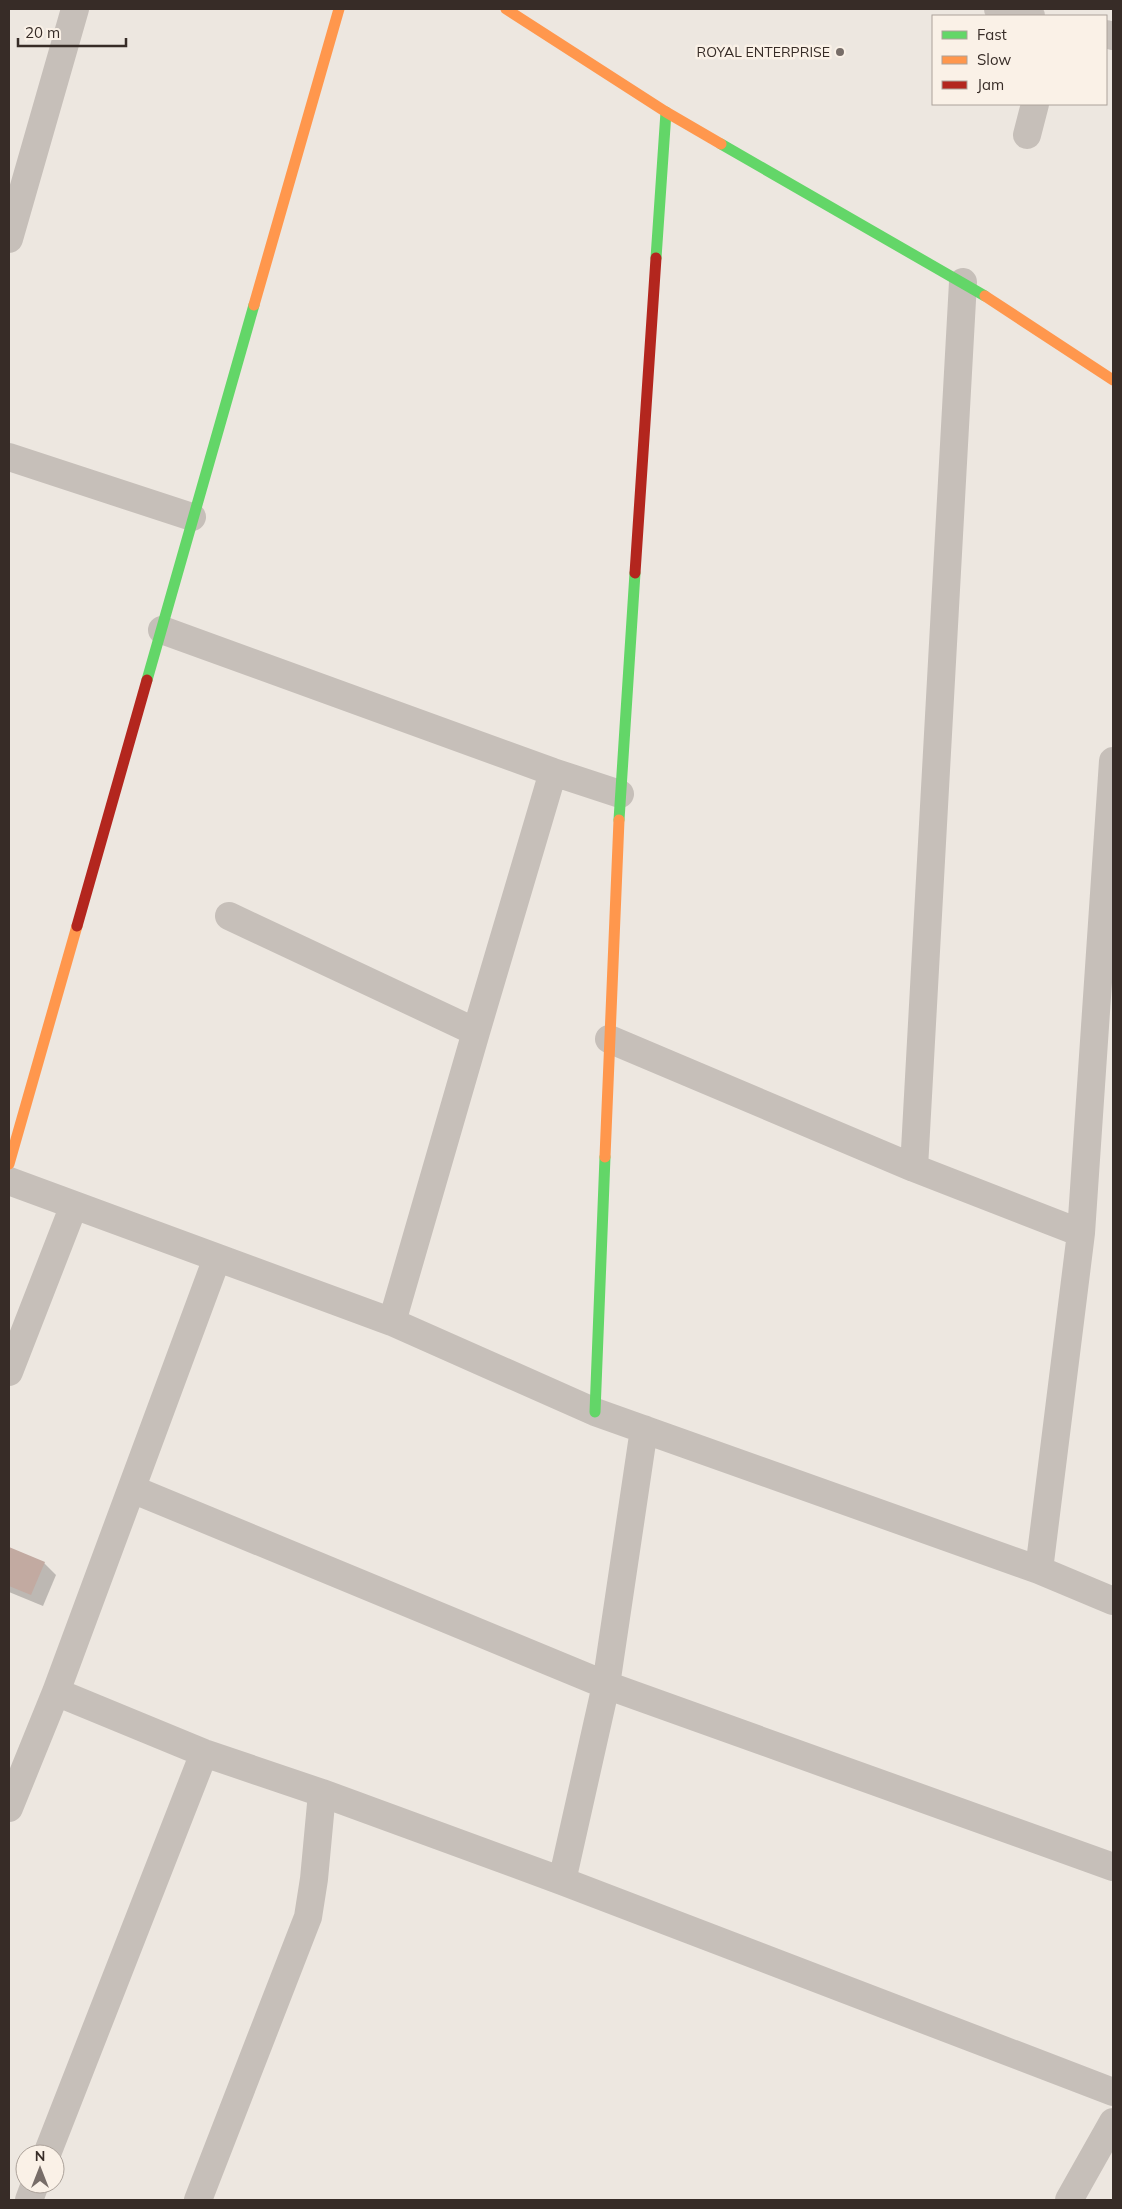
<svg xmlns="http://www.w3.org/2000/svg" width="1122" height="2209" viewBox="0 0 1122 2209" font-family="Mulish,sans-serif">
<rect width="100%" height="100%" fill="#ede7e0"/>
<path fill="#0003" d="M9,1548L44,1563L56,1575L43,1606L9,1592Z"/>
<path fill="#c2aaa1" d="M9,1547L45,1562L31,1595L9,1586Z"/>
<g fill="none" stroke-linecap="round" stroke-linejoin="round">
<path stroke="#c6bfb9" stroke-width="28" d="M998,9L1031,16
M1106,34L1113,36
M1027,135L1035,104
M9,239L75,9
M9,457L192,517
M162,630L553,772L620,794
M229,916L476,1032L392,1322
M476,1032L553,772
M609,1039L914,1168L1081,1233
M914,1168L963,282
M9,1181L392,1322L595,1412L1039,1570L1113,1601
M9,1372L74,1205
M132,1489L606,1685L1113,1867
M1039,1570L1081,1233L1113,761
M56,1692L204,1753L322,1793L562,1881L1113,2092
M9,1808L56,1692L217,1258
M562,1881L606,1685L644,1429
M47,2154L204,1753
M29,2200L35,2184
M198,2200L308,1917L314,1879L322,1793
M1069,2200L1113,2122"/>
<path stroke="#63d668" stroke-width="11" d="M721,144L985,296
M656,258L666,112
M147,680L254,305
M619,820L635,573
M595,1412L605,1157"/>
<path stroke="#ff974d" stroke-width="11" d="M506,9L666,112L721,144
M985,296L1113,380
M254,305L339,9
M605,1157L619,820
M9,1164L77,926"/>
<path stroke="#b3261e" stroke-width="11" d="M635,573L656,258
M77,926L147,680"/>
</g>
<circle fill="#776d68" stroke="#faf1e7" stroke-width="2" cx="840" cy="52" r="5"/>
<g text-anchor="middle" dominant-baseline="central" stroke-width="5" stroke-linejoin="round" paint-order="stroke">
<g font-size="14" fill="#372c27" stroke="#faf1e7" text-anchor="end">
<text x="830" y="52">ROYAL ENTERPRISE</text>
</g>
</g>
<rect width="1122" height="2209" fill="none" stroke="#372c27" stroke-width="20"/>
<rect x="932" y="15" width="175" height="90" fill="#faf1e7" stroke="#aca29a"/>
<rect x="942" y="31" width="25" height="8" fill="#63d668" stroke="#aca29a"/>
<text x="977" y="40" font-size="15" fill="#372c27">Fast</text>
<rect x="942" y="56" width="25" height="8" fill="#ff974d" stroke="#aca29a"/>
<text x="977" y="65" font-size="15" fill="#372c27">Slow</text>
<rect x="942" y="81" width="25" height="8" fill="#b3261e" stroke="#aca29a"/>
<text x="977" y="90" font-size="15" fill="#372c27">Jam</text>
<g transform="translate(40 2169)"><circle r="24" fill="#faf1e7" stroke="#aca29a"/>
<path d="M0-4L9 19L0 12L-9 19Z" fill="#776d68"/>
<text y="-8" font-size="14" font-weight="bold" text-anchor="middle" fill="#372c27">N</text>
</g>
<path d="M18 38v8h108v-8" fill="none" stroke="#372c27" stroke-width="2.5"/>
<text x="25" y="38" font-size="15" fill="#372c27" stroke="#faf1e7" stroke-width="4" paint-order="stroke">20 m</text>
</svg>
